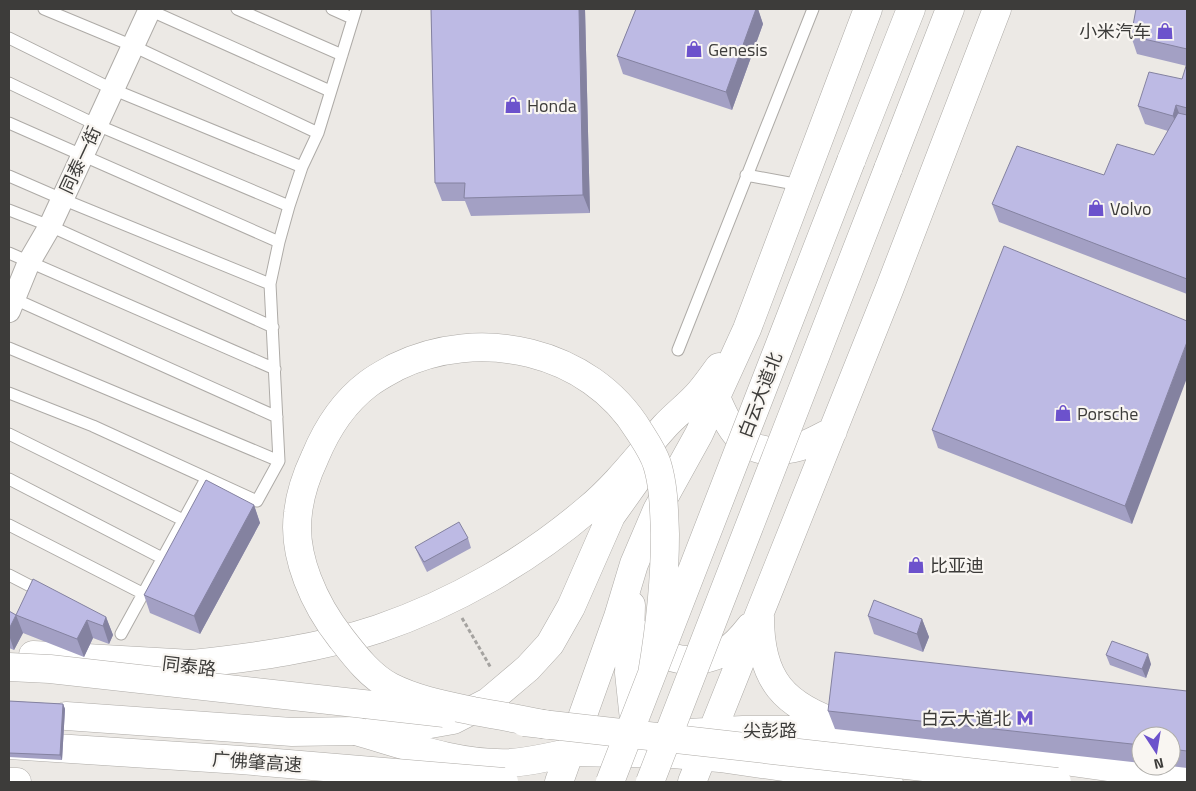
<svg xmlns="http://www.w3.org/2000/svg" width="1196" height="791" viewBox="0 0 1196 791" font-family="'Titillium Web','Noto Sans SC',sans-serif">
<rect width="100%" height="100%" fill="#ece9e5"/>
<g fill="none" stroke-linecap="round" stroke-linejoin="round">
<g stroke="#aeaba7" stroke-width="13">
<path id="service" d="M44,9L133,46L318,133
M147,9L330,91
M237,9L342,55
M332,9L352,18
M9,38L112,89L302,167
M9,83L97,125L289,206
M9,123L279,242
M746,175L800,185
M9,176L62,199L270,284
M9,210L50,226L273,327
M9,253L275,369
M10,297L277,417
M9,348L279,461
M678,350L813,9
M9,393L93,426L257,501L279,461L270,284L279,242L289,206L302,167L318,133L356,9
M9,434L183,520
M9,479L162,558
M9,525L142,593
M9,575L42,592
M121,634L206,479"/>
</g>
<g stroke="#aeaba7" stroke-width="24">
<path id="minor" d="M9,311L29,262L50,226L150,9"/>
</g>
<g stroke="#aeaba7" stroke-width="29">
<path id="tertiary" d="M716,397C728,426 740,451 775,451C783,450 794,449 802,446C813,442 823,436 833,431
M631,605L629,673L635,729
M760,617C760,680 784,706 842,725
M644,635C661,663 696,666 724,652C735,646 743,636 750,627
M33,655L192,664L209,667
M192,664C255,657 318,649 378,629C454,603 527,561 588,509C617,485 640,454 665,426C676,414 690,404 700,392C707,384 713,375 719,367
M375,730L419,726L453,720L488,702L528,668L550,644L571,607L611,516L638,478
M356,731C405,745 458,765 510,763C538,761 566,753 594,747
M688,733L743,730H789L865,733L1187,778
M9,782H17
M559,782L618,617L634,564L657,510L699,434L747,329L868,9
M692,782L889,290L997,9"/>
</g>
<g stroke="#aeaba7" stroke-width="29">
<path id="trunk" d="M851,161L911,9
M888,169L950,9"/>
</g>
<g stroke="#aeaba7" stroke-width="29">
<path id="motorway" d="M66,716L292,732L356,731
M570,752L673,754L720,758L889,782"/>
</g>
<path stroke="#a5a3a0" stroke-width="3" stroke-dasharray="4 2.5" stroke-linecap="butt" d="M462,618L491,668"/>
<use href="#service" stroke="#fff" stroke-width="11"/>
<use href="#minor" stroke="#fff" stroke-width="22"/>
<use href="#tertiary" stroke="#fff" stroke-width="28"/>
<use href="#trunk" stroke="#fff" stroke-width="28"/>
<use href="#motorway" stroke="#fff" stroke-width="28"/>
<g stroke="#aeaba7" stroke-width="29" stroke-linecap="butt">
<path id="secondary-bridge" d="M9,667L50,669L444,713
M524,722L1057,782"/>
</g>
<g stroke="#aeaba7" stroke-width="29" stroke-linecap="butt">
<path id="trunk-bridge" d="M548,725C523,720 498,715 473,711C445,705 417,700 391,687C370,676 355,656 341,638C315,605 292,556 298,513C300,494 307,474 315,457C327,428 343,403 368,384C377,377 387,372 396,367C479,326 590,350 639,431C646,442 653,452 657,464C664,487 664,510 665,534C665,581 660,627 652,674
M610,782L851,161
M650,782L888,169"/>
</g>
<g stroke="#aeaba7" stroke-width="29" stroke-linecap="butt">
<path id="motorway-bridge" d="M9,745L241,760L504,782"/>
</g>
<use href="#secondary-bridge" stroke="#fff" stroke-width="28"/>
<use href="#trunk-bridge" stroke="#fff" stroke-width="28"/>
<use href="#motorway-bridge" stroke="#fff" stroke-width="28"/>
</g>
<path fill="#a3a0c4" d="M431,9H585L590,213L471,216L465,201H442L435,183Z
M636,9H758L763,24L732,110L623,74L617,56Z
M1187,9V294L999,222L992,204L1104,175L1154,155L1168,131L1145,124L1138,106L1182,79L1187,66L1137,54L1131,36Z
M1187,321L1132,524L938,448L932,430Z
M254,505L260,523L200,634L150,613L144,595Z
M468,538L471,548L427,572L419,556L415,547Z
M9,611L16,615L106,617L113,635L109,644L93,638L84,657L23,633L14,650L9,648Z
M868,616L922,619L929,637L923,652L874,634Z
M1106,655L1151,664L1146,678L1110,665Z
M1187,691V768L1170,766L1171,736H1141V763L835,729L828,711Z
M9,701L63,704L65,709L62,760L9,757Z"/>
<path fill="#8482a0" d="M579,9H585L590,213L583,195Z
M756,9H758L763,24L732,110L726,92Z
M1176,105L1183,123L1179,134L1173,116Z
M1187,342V378L1132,524L1125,506Z
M254,505L260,523L200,634L194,616Z
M16,615L23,633L14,650L9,635V629Z
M106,617L113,635L109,644L103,626Z
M922,619L929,637L923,652L917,634Z
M87,620L93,638L84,657L77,639Z
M1148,654L1151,664L1146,678L1142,669Z
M63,704L65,709L62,760L60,755Z"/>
<path fill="#bdbae4" stroke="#8482a0" d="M431,9H579L583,195L464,198L465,183H435Z
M636,9H756L726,92L617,56Z
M1136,9H1187V49L1131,36Z
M1187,63V108L1176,105L1173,116L1138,106L1149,72L1182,79Z
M1178,113L1187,115V279L992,204L1017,146L1104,175L1117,144L1154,155Z
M1004,246L1187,321V342L1125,506L932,430Z
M206,480L254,505L194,616L144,595Z
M459,522L468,538L424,562L415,547Z
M33,579L106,617L103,626L87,620L77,639L16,615Z
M874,600L922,619L917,634L868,616Z
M9,611L16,615L9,629Z
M1112,641L1148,654L1142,669L1106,655Z
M835,652L1187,691V751L1171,749V736H1141V745L828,711Z
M9,701L63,704L60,755L9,753Z"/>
<defs>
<g id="shop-bare" transform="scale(1.35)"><path d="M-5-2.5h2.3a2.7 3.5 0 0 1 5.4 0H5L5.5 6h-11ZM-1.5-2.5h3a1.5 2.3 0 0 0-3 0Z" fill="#6c52cc" stroke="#f9f6f2" stroke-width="2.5" paint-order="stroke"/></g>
<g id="metro-bare" transform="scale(1.35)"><path d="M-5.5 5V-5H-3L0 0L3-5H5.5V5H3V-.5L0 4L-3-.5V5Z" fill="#6c52cc" stroke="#f9f6f2" stroke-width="2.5" paint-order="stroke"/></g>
</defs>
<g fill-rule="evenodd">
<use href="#shop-bare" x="1165" y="31"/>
<use href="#shop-bare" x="694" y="49"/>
<use href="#shop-bare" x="513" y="105"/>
<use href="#shop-bare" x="1096" y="208"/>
<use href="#shop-bare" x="1063" y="413"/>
<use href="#shop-bare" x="916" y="565"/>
<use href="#metro-bare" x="1025" y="718"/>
</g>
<g text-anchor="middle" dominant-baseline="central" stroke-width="4.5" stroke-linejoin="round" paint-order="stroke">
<g font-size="18" fill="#3d3c3a" stroke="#f9f6f2" text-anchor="start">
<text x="1151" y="31" text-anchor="end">小米汽车</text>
<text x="708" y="49">Genesis</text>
<text x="527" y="105">Honda</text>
<text x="1110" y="208">Volvo</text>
<text x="1077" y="413">Porsche</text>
<text x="930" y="565">比亚迪</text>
<text x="1011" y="718" text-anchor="end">白云大道北</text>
</g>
<g font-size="18" fill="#3d3c3a" stroke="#f9f6f2">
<text transform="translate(80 160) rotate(-65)">同泰一街</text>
<text transform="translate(760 395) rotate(-69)">白云大道北</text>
<text transform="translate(189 666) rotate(7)">同泰路</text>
<text x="770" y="730">尖彭路</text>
<text transform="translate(257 762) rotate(4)">广佛肇高速</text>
</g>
</g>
<rect width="1196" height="791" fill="none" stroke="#3d3c3a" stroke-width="20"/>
<g transform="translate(1156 751) rotate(168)"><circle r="24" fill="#f9f6f2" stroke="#aeaca8"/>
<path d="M0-4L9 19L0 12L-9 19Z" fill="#6c52cc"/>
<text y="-8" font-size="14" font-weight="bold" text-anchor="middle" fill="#3d3c3a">N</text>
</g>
</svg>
